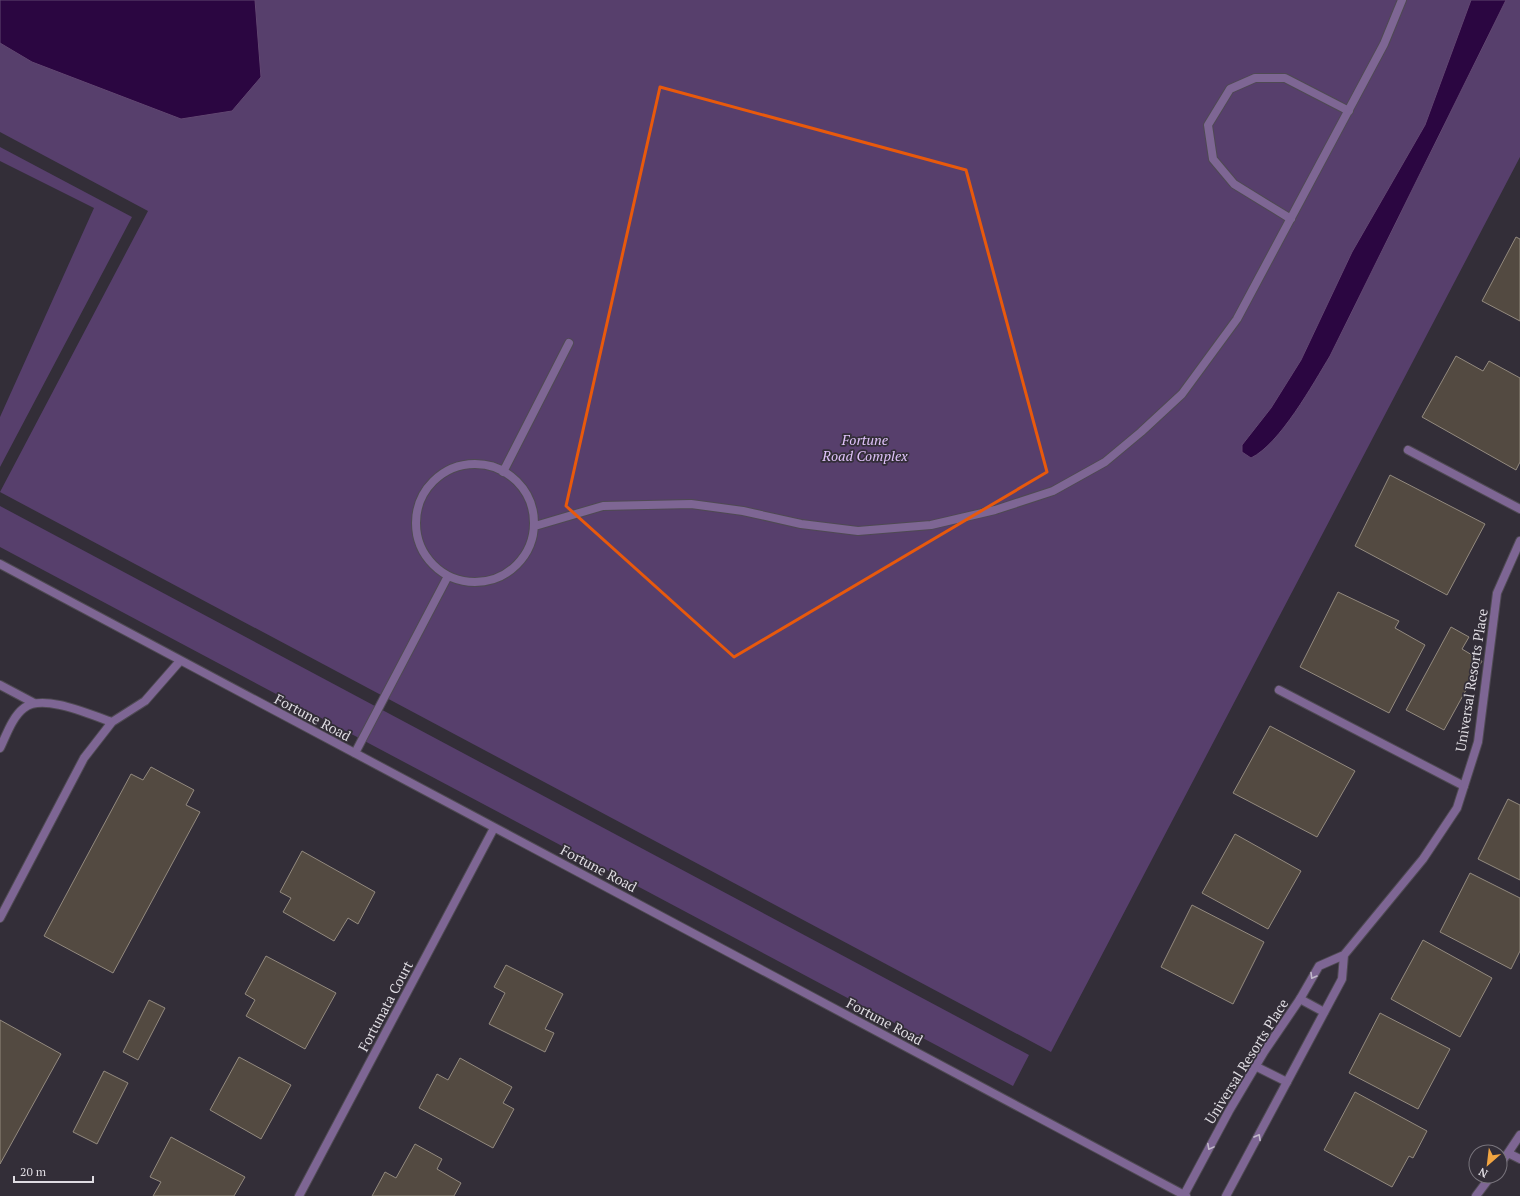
<svg xmlns="http://www.w3.org/2000/svg" width="1520" height="1196" viewBox="0 0 1520 1196" font-family="'PT Serif',serif">
<rect width="100%" height="100%" fill="#332e38"/>
<path fill="#573f6c" d="M0,0H1520V157L1051,1052L0,492L148,211L0,132Z
M0,147L132,217L0,467V417L94,208L0,161Z
M0,506L1029,1055L1013,1086L0,547Z"/>
<path fill="#2b0641" stroke="#614671" d="M0,0H255L261,77L232,111L181,119L32,62L0,43Z
M1471,0H1506L1330,356C1313,384 1280,444 1251,458L1242,452V445L1271,408L1301,360L1352,252L1425,125Z"/>
<path fill="#534a41" stroke="#938a7f" d="M1516,237L1520,239V321L1482,301Z
M1456,356L1483,371L1489,361L1520,378V462L1516,470L1422,417Z
M1390,475L1485,524L1447,595L1355,546Z
M1338,592L1399,621L1395,628L1425,645L1389,713L1300,667Z
M1451,627L1469,637L1462,649L1482,661L1444,730L1406,710Z
M1270,726L1355,771L1317,837L1233,793Z
M151,767L194,790L186,805L200,812L113,973L44,936L131,774L143,780Z
M1508,799L1520,805V880L1478,859Z
M1235,834L1301,871L1268,929L1202,893Z
M302,851L375,892L358,924L348,918L334,941L283,912L291,898L280,892Z
M1470,873L1520,898V951L1511,969L1440,932Z
M1192,905L1264,942L1233,1004L1161,967Z
M1423,940L1492,978L1460,1037L1391,999Z
M266,956L336,993L305,1049L246,1016L255,1000L245,994Z
M506,965L563,994L545,1029L554,1033L545,1052L489,1024L505,993L494,987Z
M149,1000L165,1008L138,1060L123,1052Z
M1380,1013L1450,1049L1418,1109L1349,1073Z
M0,1020L61,1054L0,1164Z
M239,1057L291,1085L261,1139L210,1110Z
M460,1058L512,1087L503,1103L514,1109L493,1148L419,1108L437,1074L448,1080Z
M104,1071L128,1083L97,1144L73,1132Z
M1355,1092L1427,1131L1413,1158L1409,1156L1392,1187L1324,1150Z
M171,1137L245,1177L234,1196H153L161,1182L150,1177Z
M415,1144L442,1159L437,1169L461,1183L454,1196H372L385,1172L396,1178Z"/>
<g fill="none" stroke-linecap="round" stroke-linejoin="round">
<g stroke="#4f4a53" stroke-width="10">
<path id="service" d="M1291,219L1234,184L1213,159L1208,125L1230,89L1255,78H1285L1349,111
M1408,450L1520,509
M416 523a59 59 0 1 1 118 0a59 59 0 1 1-118 0Z
M503,472L569,343
M535,526L603,506L691,504L743,511L801,524L858,531L931,525L995,510L1053,491L1105,462L1141,432L1182,394L1237,319L1384,44L1402,0
M0,685L34,703
M1279,690L1464,786
M0,748C6,736 12,717 24,708C43,693 91,715 112,722
M355,753L448,576
M0,918L84,758L112,722L145,701L180,661
M1300,999L1324,1012
M1255,1066L1287,1082
M1508,1153L1520,1135
M1500,1164L1508,1153L1520,1159
M1476,1196L1491,1176"/>
</g>
<g stroke="#4f4a53" stroke-width="10">
<path id="minor" d="M1184,1195L1229,1111L1264,1052L1300,999L1319,966L1344,955L1423,859L1457,808L1478,742L1497,593L1520,541
M299,1196L494,828
M1226,1196L1342,979L1344,955"/>
</g>
<g stroke="#4f4a53" stroke-width="10">
<path id="tertiary" d="M0,564L1186,1196"/>
</g>
<use href="#service" stroke="#7e6694" stroke-width="8"/>
<use href="#minor" stroke="#7e6694" stroke-width="8"/>
<use href="#tertiary" stroke="#7e6694" stroke-width="8"/>
</g>
<defs><path id="oneway-chevron" d="M-2-3.5L2.5 0L-2 3.5" fill="none" stroke-width="1.6" stroke-linecap="round" stroke-linejoin="round"/></defs>
<g stroke="#c2b9cb">
<use href="#oneway-chevron" transform="translate(1313 976) rotate(121)"/>
<use href="#oneway-chevron" transform="translate(1258 1137) rotate(-61)"/>
<use href="#oneway-chevron" transform="translate(1210 1147) rotate(118)"/>
</g>
<path fill="none" stroke="#e8590c" stroke-width="3" stroke-linejoin="round" d="M660,87L966,170L1047,472L734,657L566,506Z"/>
<g text-anchor="middle" dominant-baseline="central" stroke-width="3.5" stroke-linejoin="round" paint-order="stroke">
<g font-size="14" font-style="italic" fill="#e0c3fa" stroke="#332e38">
<text x="865" y="439">Fortune<tspan x="865" dy="16">Road Complex</tspan></text>
</g>
<g font-size="14" fill="#dfdce2" stroke="#332e38">
<text transform="translate(1471 680) rotate(-81)">Universal Resorts Place</text>
<text transform="translate(313 717) rotate(28)">Fortune Road</text>
<text transform="translate(599 868) rotate(28)">Fortune Road</text>
<text transform="translate(385 1006) rotate(-62)">Fortunata Court</text>
<text transform="translate(885 1021) rotate(28)">Fortune Road</text>
<text transform="translate(1246 1061) rotate(-58)">Universal Resorts Place</text>
</g>
</g>
<g transform="translate(1488 1164) rotate(208)"><circle r="19" fill="#332e38" stroke="#78747c"/>
<path d="M0-3L7 15L0 10L-7 15Z" fill="#f2a541"/>
<text y="-6" font-size="11" font-weight="bold" text-anchor="middle" fill="#dfdce2">N</text>
</g>
<path d="M14 1176v6h79v-6" fill="none" stroke="#dfdce2" stroke-width="2"/>
<text x="20" y="1176" font-size="12" fill="#dfdce2" stroke="#332e38" stroke-width="3" paint-order="stroke">20 m</text>
</svg>
